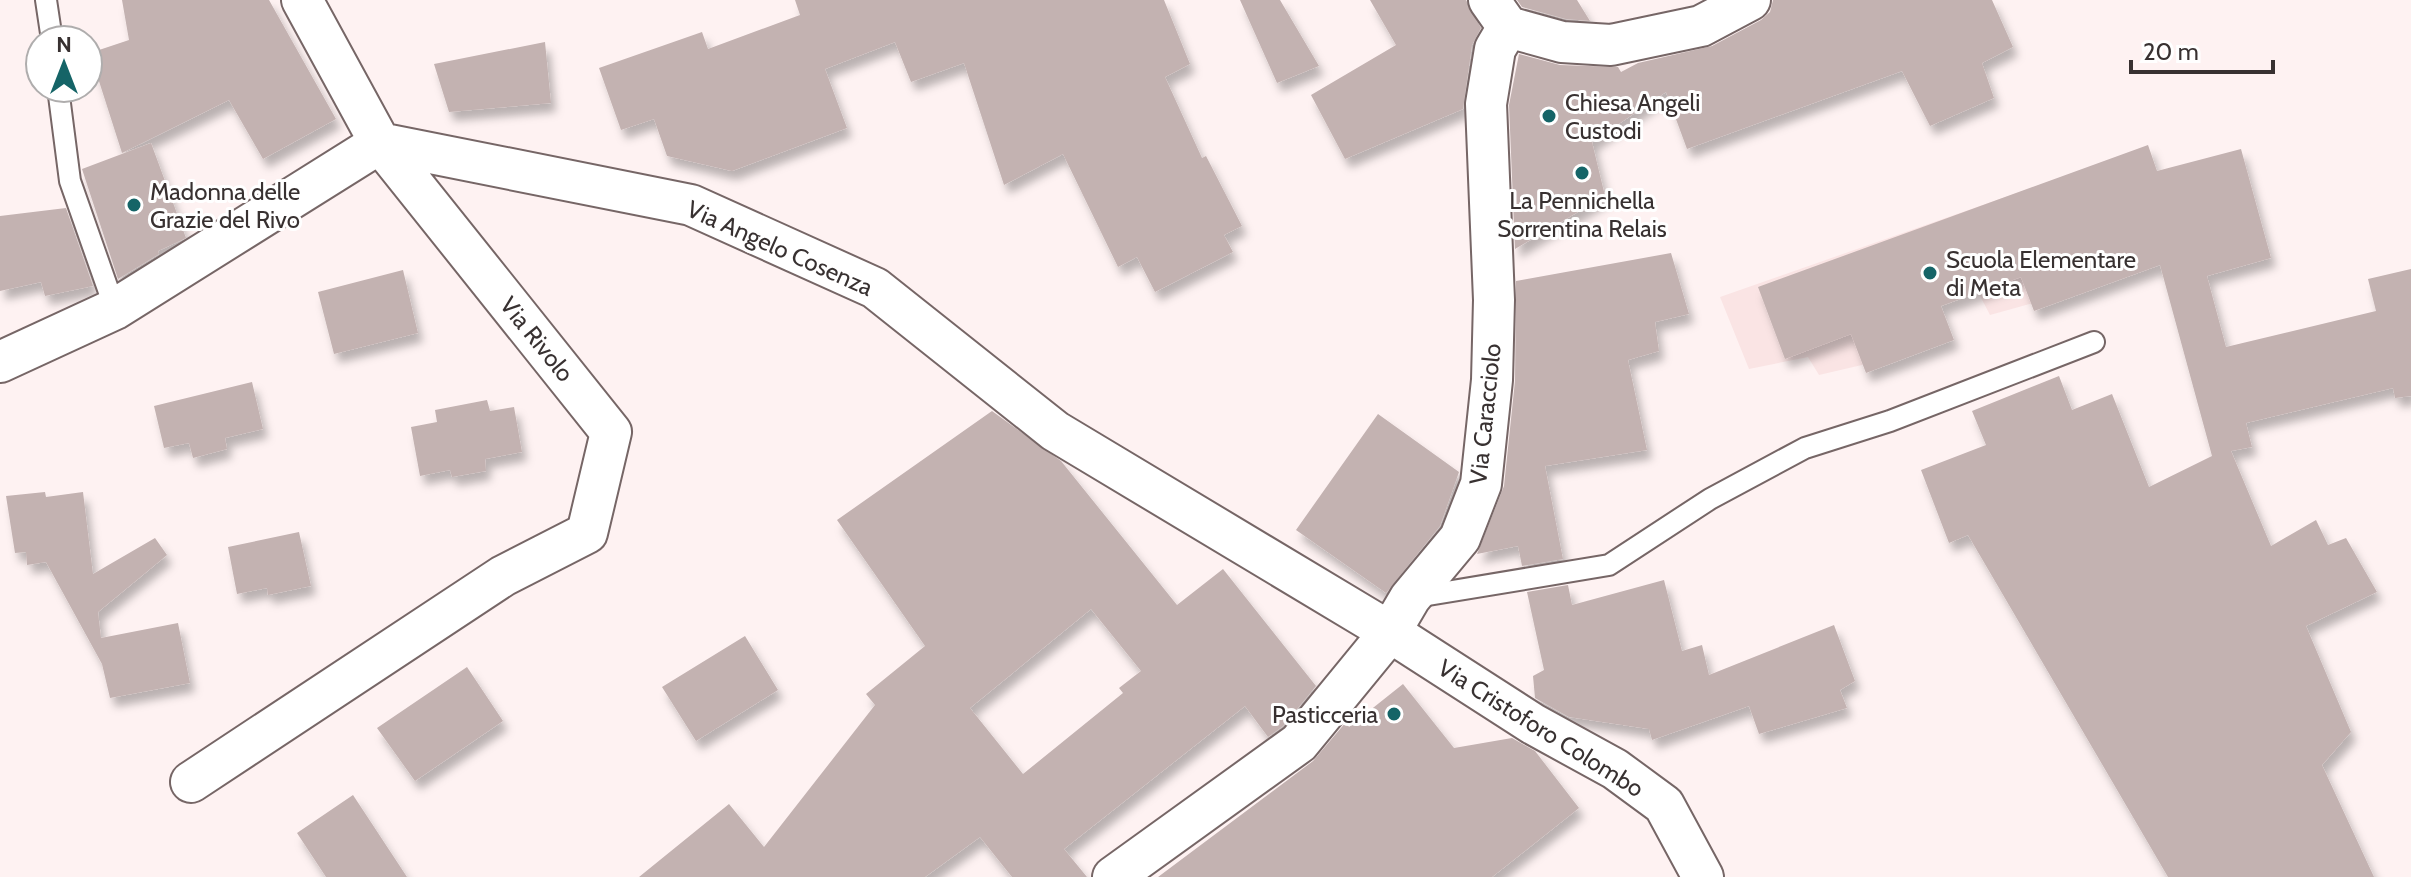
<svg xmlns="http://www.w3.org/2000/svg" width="2411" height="877" viewBox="0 0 2411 877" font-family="Cabin,sans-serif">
<defs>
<filter id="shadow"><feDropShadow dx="5" dy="9" stdDeviation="4" flood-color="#0004"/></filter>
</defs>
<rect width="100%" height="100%" fill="#fef2f2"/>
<path fill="#fae4e4" d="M2094,166L2073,292L1990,315L1976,288L1899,318L1909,354L1819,375L1808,357L1749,369L1720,297Z"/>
<path fill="#c3b2b1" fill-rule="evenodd" filter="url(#shadow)" d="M122,0H269L336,119L263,159L229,100L122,153L90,53L129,40Z
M795,0H1164L1190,64L1165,77L1202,158L1206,156L1242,226L1224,235L1233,252L1155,292L1137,257L1118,267L1063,154L1004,185L964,63L911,82L895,42L825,69L847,128L732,171L667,156L654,119L621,130L599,68L702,32L708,49L800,15Z
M1240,0H1280L1319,66L1277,83Z
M1370,0H1466L1481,28L1472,45L1463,109L1345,159L1311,95L1396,45Z
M1517,0H1577L1590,21L1566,19L1522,7Z
M1773,0H1992L2013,47L1982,63L1994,98L1930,126L1902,71L1687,149L1666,92L1592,142L1605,196L1515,249L1509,105L1519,54L1560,65L1618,67L1621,72L1638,63L1712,46L1761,20L1770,12Z
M545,42L551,103L449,112L434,64Z
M151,143L186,238L158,251L159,254L118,279L82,169Z
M2148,145L2157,171L2241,149L2271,258L2207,276L2226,347L2376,311L2368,279L2411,269V396L2395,398L2393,388L2246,423L2252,447L2231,451L2271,546L2316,520L2328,545L2346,538L2377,592L2306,626L2351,732L2322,765L2374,877H2168L1968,535L1949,543L1921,470L1986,445L1972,411L2059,376L2072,410L2112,394L2149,487L2212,456L2160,265L2034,311L2021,277L1941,306L1954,340L1866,373L1851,334L1785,359L1758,287Z
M66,208L93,286L45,296L41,282L0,291V216Z
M1671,253L1689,314L1655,322L1659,351L1628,360L1647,450L1545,466L1563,559L1522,566L1518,546L1477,554L1504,486L1515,381L1516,281Z
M403,270L418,333L334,354L318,292Z
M252,382L263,429L225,438L227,449L193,458L189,443L164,448L154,406Z
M487,400L490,411L514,407L522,452L485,459L486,471L452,477L450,470L420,476L411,427L437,422L435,410Z
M992,411L1061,461L1177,605L1223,569L1316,686L1283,726L1268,737L1245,706L1064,849L1087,877H1012L980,837L925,877H639L729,804L764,847L875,705L866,694L925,646L837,520ZM1091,609L1141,671L1119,688L1123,693L1023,774L970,708Z
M1378,414L1459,472L1440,526L1386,593L1296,530Z
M45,492L46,497L83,492L93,574L155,538L167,555L98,612L101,638L178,623L190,683L110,698L102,664L46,562L27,565L26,552L15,553L6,496Z
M299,532L311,586L268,595L267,588L237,594L228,547Z
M1664,580L1682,651L1702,645L1709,675L1834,625L1855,681L1840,690L1847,708L1759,734L1749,706L1652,740L1649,729L1569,717L1535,698L1533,676L1544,670L1527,592L1568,585L1572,605Z
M745,636L778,690L696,741L662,687Z
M467,667L503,721L415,781L377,728Z
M1403,684L1454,748L1512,738L1535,751L1579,808L1492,877H1158L1313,761L1346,722L1349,727Z
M353,795L407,877H326L297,833Z"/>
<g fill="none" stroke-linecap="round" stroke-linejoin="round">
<g stroke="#766666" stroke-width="24">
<path id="lane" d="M46,0L52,40
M58,88L70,181L115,309
M1416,597L1609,565L1710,499L1805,448L1890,421L2094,342"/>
</g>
<g stroke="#766666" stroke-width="44">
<path id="street" d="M302,0L380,143L691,205L875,288L1055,431L1390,632L1533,724L1615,769L1664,805L1703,877
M1489,0L1508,27
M1508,27L1562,42L1611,45L1701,26L1750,0
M0,362L115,309L380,143L611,432L587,533L503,576L191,782
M1113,877L1299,743L1390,632L1410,598L1460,538L1481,484L1492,380L1494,300L1486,104L1495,49L1508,27"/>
</g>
<use href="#lane" stroke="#fff" stroke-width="20"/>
<use href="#street" stroke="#fff" stroke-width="40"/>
</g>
<g fill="#156467" stroke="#fff" stroke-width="3">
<circle cx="1549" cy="116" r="8"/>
<circle cx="1582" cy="173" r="8"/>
<circle cx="134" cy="205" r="8"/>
<circle cx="1930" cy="273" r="8"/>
<circle cx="1394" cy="714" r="8"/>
</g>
<g text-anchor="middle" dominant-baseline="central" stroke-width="6" stroke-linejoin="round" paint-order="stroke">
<g font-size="24" fill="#383131" stroke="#fff" text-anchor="start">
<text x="1565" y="102">Chiesa Angeli<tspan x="1565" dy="28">Custodi</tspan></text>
<text x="150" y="191">Madonna delle<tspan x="150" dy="28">Grazie del Rivo</tspan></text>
<text x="1582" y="200" text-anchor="middle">La Pennichella<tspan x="1582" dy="28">Sorrentina Relais</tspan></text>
<text x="1946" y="259">Scuola Elementare<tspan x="1946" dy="28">di Meta</tspan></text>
<text x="1378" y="714" text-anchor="end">Pasticceria</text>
</g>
<g font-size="24" fill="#383131" stroke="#fff">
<text transform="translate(780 248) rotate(24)">Via Angelo Cosenza</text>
<text transform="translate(537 339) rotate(51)">Via Rivolo</text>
<text transform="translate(1485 414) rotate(-84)">Via Caracciolo</text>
<text transform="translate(1541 728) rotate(32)">Via Cristoforo Colombo</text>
</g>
</g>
<g transform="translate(64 64)"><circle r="38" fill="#ffffff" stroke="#afadad" stroke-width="2"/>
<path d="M0-6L14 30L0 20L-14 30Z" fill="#156467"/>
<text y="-12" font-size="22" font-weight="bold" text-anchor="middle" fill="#383131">N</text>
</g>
<path d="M2131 60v12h142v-12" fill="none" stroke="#383131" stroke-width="4"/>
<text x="2143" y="60" font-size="24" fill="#383131" stroke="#ffffff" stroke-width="6" paint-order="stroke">20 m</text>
</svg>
